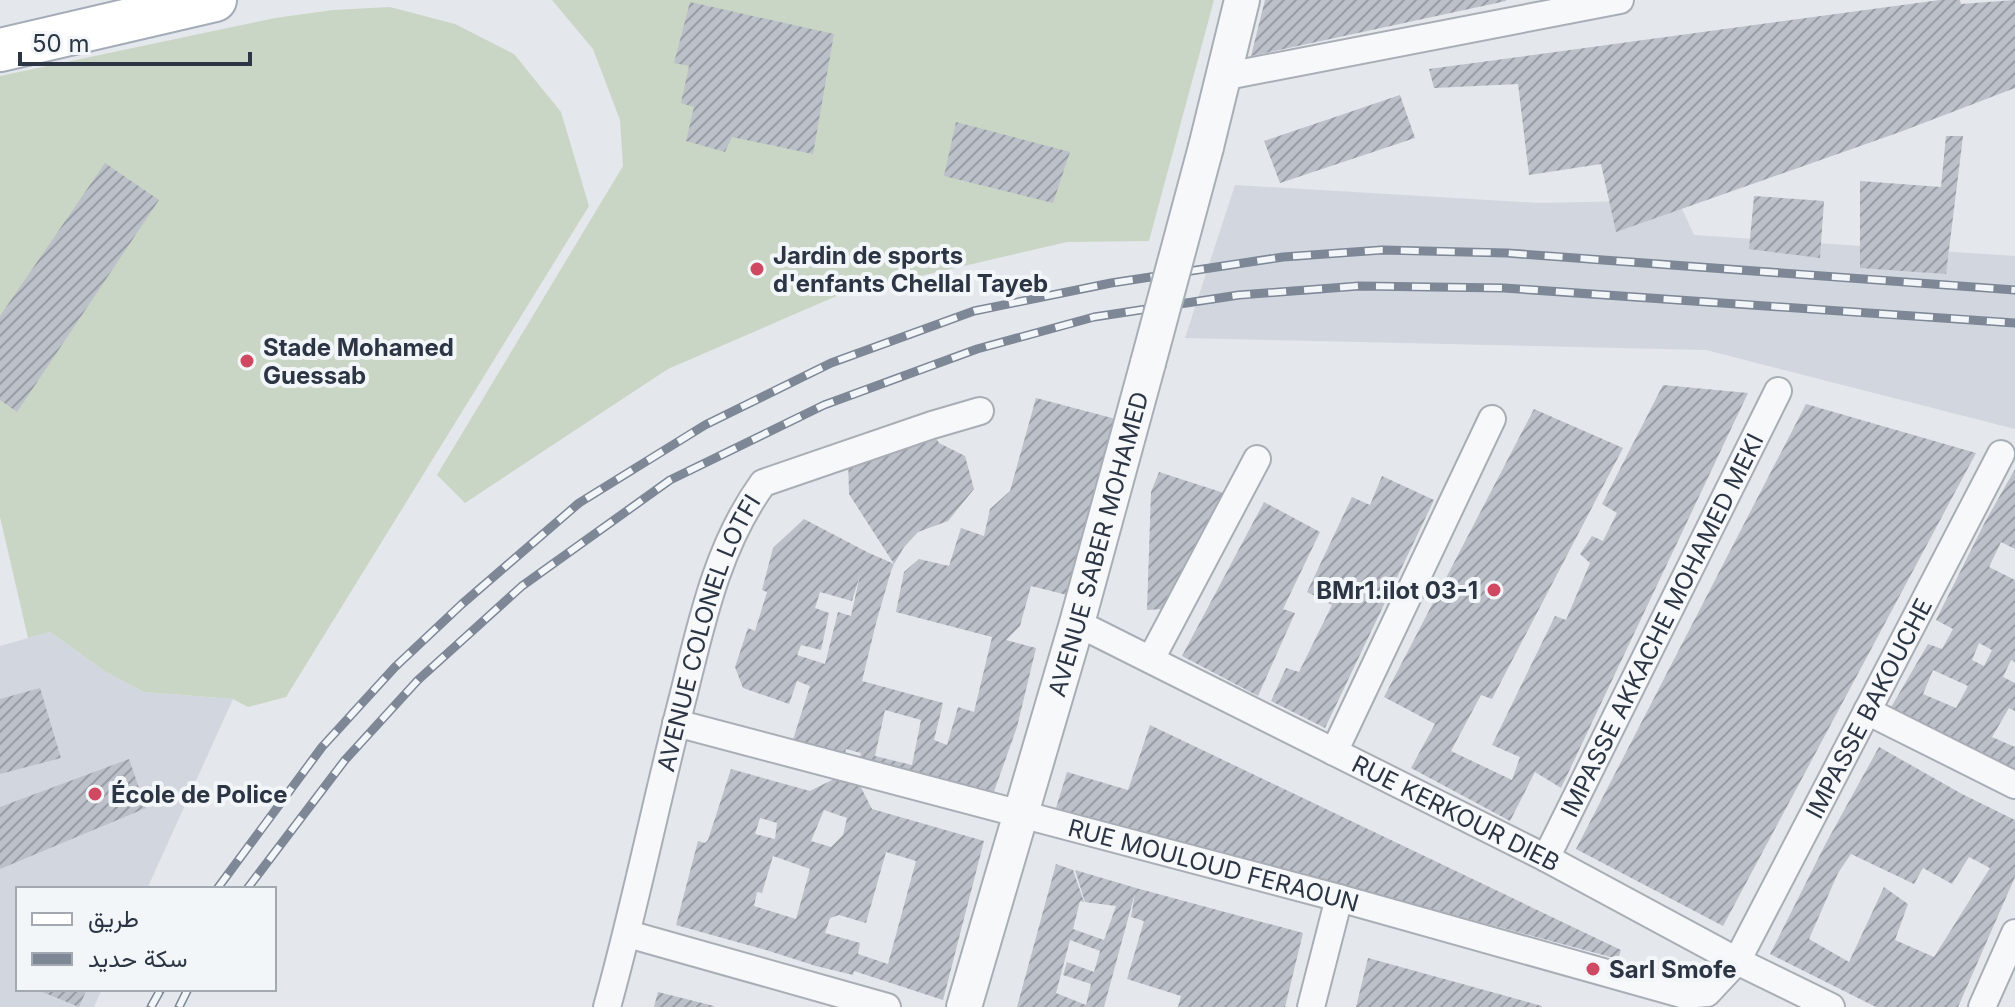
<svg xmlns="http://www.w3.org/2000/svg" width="2015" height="1007" viewBox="0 0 2015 1007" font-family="Inter,Vazirmatn,sans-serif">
<defs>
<pattern id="building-hatch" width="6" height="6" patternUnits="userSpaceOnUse" patternTransform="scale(2)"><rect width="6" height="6" fill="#bbc0c9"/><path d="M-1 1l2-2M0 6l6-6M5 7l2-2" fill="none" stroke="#989da5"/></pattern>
</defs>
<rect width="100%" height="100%" fill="#e4e7ec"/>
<path fill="#d2d6de" d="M1235,185L1539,203L1678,200L1694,235L2015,256V429L1706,350L1185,338Z
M50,632L106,672L144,692L233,699L147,889H18V989H102L94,1007H0V646Z"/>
<path fill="#cad6c5" d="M552,0H1214L1149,241L1067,242L839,295L668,369L465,503L437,475L623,166L620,120L593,49Z
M390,7L455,24L514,54L561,112L589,206L286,697L248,707L233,699L144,692L106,672L50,632L28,638L0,517V76L275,18L333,10Z"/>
<path fill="url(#building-hatch)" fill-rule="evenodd" d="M1265,0H1506V1L1251,56Z
M1940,0H1960L1961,4L2015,0V88L1900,132L1616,232L1601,164L1529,175L1518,84L1434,88L1429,69Z
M690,2L834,34L813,154L732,137L725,152L686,141L694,107L681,103L689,66L674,63Z
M1400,95L1415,138L1280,183L1264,141Z
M956,122L1070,152L1053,203L944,176Z
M1946,136H1963L1946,274L1860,268V181L1941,187Z
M105,163L159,200L17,412L0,400V316Z
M1754,196L1824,201L1820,258L1749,249Z
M1663,385L1748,393L1561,788L1535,772L1510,821L1411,768L1435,724L1384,697L1534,409L1623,448L1492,699L1481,695L1451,751L1512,780L1520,757L1492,745L1555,616L1566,620L1590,563L1580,554L1592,536L1603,541L1617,513L1602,504Z
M1036,398L1131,423L1083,599L1031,586L1020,626L1006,640L1036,648L1017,727L991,800L857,767L861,753L846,749L844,759L791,746L810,686L797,681L789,704L743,688L735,667L748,628L755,631L767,592L762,590L773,548L804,519L867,552L894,564L891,571L876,623L862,681L943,703L934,740L947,745L958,707L974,712L992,637L896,612L904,572L919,559L949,566L961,528L984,536L990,509L1010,491ZM860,575L851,616L838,612L825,664L797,655L801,645L821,650L829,613L815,608L820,592L852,601ZM885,710L921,720L912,765L875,756Z
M1806,404L1976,453L1723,926L1576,849Z
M931,430L939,443L965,456L974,489L948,521L918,532L904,547L894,564L849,494L848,455Z
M2015,469V549L2001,542L1989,567L2015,580V662L2011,660L2003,677L2015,683V711L2009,708L1992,737L2015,747V774L1890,709L1928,644L1942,649L1953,629L1936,620L1985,522ZM1979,643L1992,650L1984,666L1972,660ZM1933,670L1968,686L1956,708L1923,694Z
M1159,472L1224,493L1163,609L1147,610L1151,492Z
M1382,476L1434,500L1325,728L1271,701L1286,668L1299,672L1332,605L1307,592L1352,497L1370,505Z
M1264,502L1320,532L1283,609L1295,613L1258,696L1182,656Z
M40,688L61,758L0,774V699Z
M1150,725L1621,950L1618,959L1056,808L1067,772L1128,790Z
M1879,747L1962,794L2015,820V877L1958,1007H1876L1770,954L1826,843ZM1851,854L1914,884L1923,868L1952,884L1969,857L1990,868L1934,957L1895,940L1908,904L1884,887L1849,962L1809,939L1838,873Z
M129,759L146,808L0,869V807Z
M731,769L810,791L852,770L872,809L984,841L943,1000L854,971L853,975L816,966L766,950L676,925L698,841L705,843L708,840ZM824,810L847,818L843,835L831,847L811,841ZM760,818L777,823L775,839L755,834ZM886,852L916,861L888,964L858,954L860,943L825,933L830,918L839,915L866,923ZM773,856L810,869L796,919L754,906L757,892L762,893Z
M1056,864L1073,870L1084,902L1080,901L1073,929L1104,940L1116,906L1085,902L1075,870L1136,888L1303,933L1285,1007H1178L1181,996L1127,979L1144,921L1131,917L1135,893L1104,1007H1017ZM1070,940L1100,951L1094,972L1067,962L1063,975L1091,984L1086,1005L1056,993Z
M1368,958L1542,1006V1007H1356Z
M35,989H87L79,1007Z
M658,992L714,1006V1007H654Z"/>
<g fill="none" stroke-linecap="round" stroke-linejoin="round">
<g stroke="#a9aeb6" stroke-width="30">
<g id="minor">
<path d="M1222,77L1620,0"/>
<path id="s1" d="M1077,623L1546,858L1737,961L1831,1007"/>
<path d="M1151,659L1257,459"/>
<path d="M1867,711L2015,785"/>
<path id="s2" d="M676,723L1339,898L1685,995L1707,993L1737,961L2001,454"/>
<path d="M1334,752L1492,419"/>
<path id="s3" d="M1546,858L1778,391"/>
<path d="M628,934L887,1007"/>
<path id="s4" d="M607,1007C636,903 657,797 684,693C702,620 718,545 763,483L932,425L980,411"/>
<path d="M1311,1007L1339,898"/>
<path d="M1982,1007L2015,933"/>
</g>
</g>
<g stroke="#a9aeb6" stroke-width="38">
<g id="tertiary">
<path d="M1206,147L1242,0"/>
<path id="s5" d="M964,1007L1077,623L1148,363"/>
</g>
</g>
<g stroke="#a3acb8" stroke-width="46">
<path id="primary" d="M0,50L215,0"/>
</g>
<use href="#minor" stroke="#f6f8fa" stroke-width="26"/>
<use href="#tertiary" stroke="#f6f8fa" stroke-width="34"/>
<use href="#primary" stroke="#fff" stroke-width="42"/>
<g stroke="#7d8796" stroke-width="9">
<path id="rail" d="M217,889L322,747L395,667L462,604L579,503L705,425L831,363L974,311L1111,283L1283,257L1382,250L1507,253L2015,290
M247,889L345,760L418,680L522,586L670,480L824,405L977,349L1094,317L1239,295L1359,286L1504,288L2015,323
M151,1007L161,989
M179,1007L188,989"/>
</g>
<use href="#rail" stroke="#f3f6f9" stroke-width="6" stroke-dasharray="18" stroke-linecap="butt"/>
<g stroke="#a9aeb6" stroke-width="38" stroke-linecap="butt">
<path id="tertiary-bridge" d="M1148,363L1206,147"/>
</g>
<use href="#tertiary-bridge" stroke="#f6f8fa" stroke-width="34"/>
</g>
<g fill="#d04963" stroke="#f3f6f9" stroke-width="3">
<circle cx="757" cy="269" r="8"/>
<circle cx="247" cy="361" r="8"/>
<circle cx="1494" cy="590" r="8"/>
<circle cx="95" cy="794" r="8"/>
<circle cx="1593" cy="969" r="8"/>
</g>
<g text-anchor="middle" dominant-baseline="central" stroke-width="8" stroke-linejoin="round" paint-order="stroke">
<g font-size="24" font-weight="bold" fill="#2b3544" stroke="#f3f6f9" text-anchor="start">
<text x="773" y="255">Jardin de sports<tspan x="773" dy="28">d'enfants Chellal Tayeb</tspan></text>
<text x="263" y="347">Stade Mohamed<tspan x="263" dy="28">Guessab</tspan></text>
<text x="1478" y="590" text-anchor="end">BMr1.ilot 03-1</text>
<text x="111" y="794">École de Police</text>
<text x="1609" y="969">Sarl Smofe</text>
</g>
<g font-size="24" fill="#2b3544" stroke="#f3f6f9">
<text stroke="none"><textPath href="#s5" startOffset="482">AVENUE SABER MOHAMED</textPath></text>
<text stroke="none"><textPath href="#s3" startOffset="260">IMPASSE AKKACHE MOHAMED MEKI</textPath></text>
<text stroke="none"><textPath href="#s4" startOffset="388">AVENUE COLONEL LOTFI</textPath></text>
<text stroke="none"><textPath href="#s2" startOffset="1396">IMPASSE BAKOUCHE</textPath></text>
<text stroke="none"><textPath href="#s1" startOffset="424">RUE KERKOUR DIEB</textPath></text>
<text stroke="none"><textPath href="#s2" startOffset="556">RUE MOULOUD FERAOUN</textPath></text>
</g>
</g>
<rect x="16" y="887" width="260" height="104" fill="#f3f6f9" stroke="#a3a9b1" stroke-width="2"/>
<rect x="32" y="913" width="40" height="12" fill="#ffffff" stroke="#a3a9b1" stroke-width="2"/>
<text x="88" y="927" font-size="24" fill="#2b3544">طريق</text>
<rect x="32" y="953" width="40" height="12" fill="#7d8796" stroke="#a3a9b1" stroke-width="2"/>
<text x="88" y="967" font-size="24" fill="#2b3544">سكة حديد</text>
<path d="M20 52v12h230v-12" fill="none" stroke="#2b3544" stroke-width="4"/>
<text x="32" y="52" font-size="24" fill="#2b3544" stroke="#f3f6f9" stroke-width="6" paint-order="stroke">50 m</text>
</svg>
